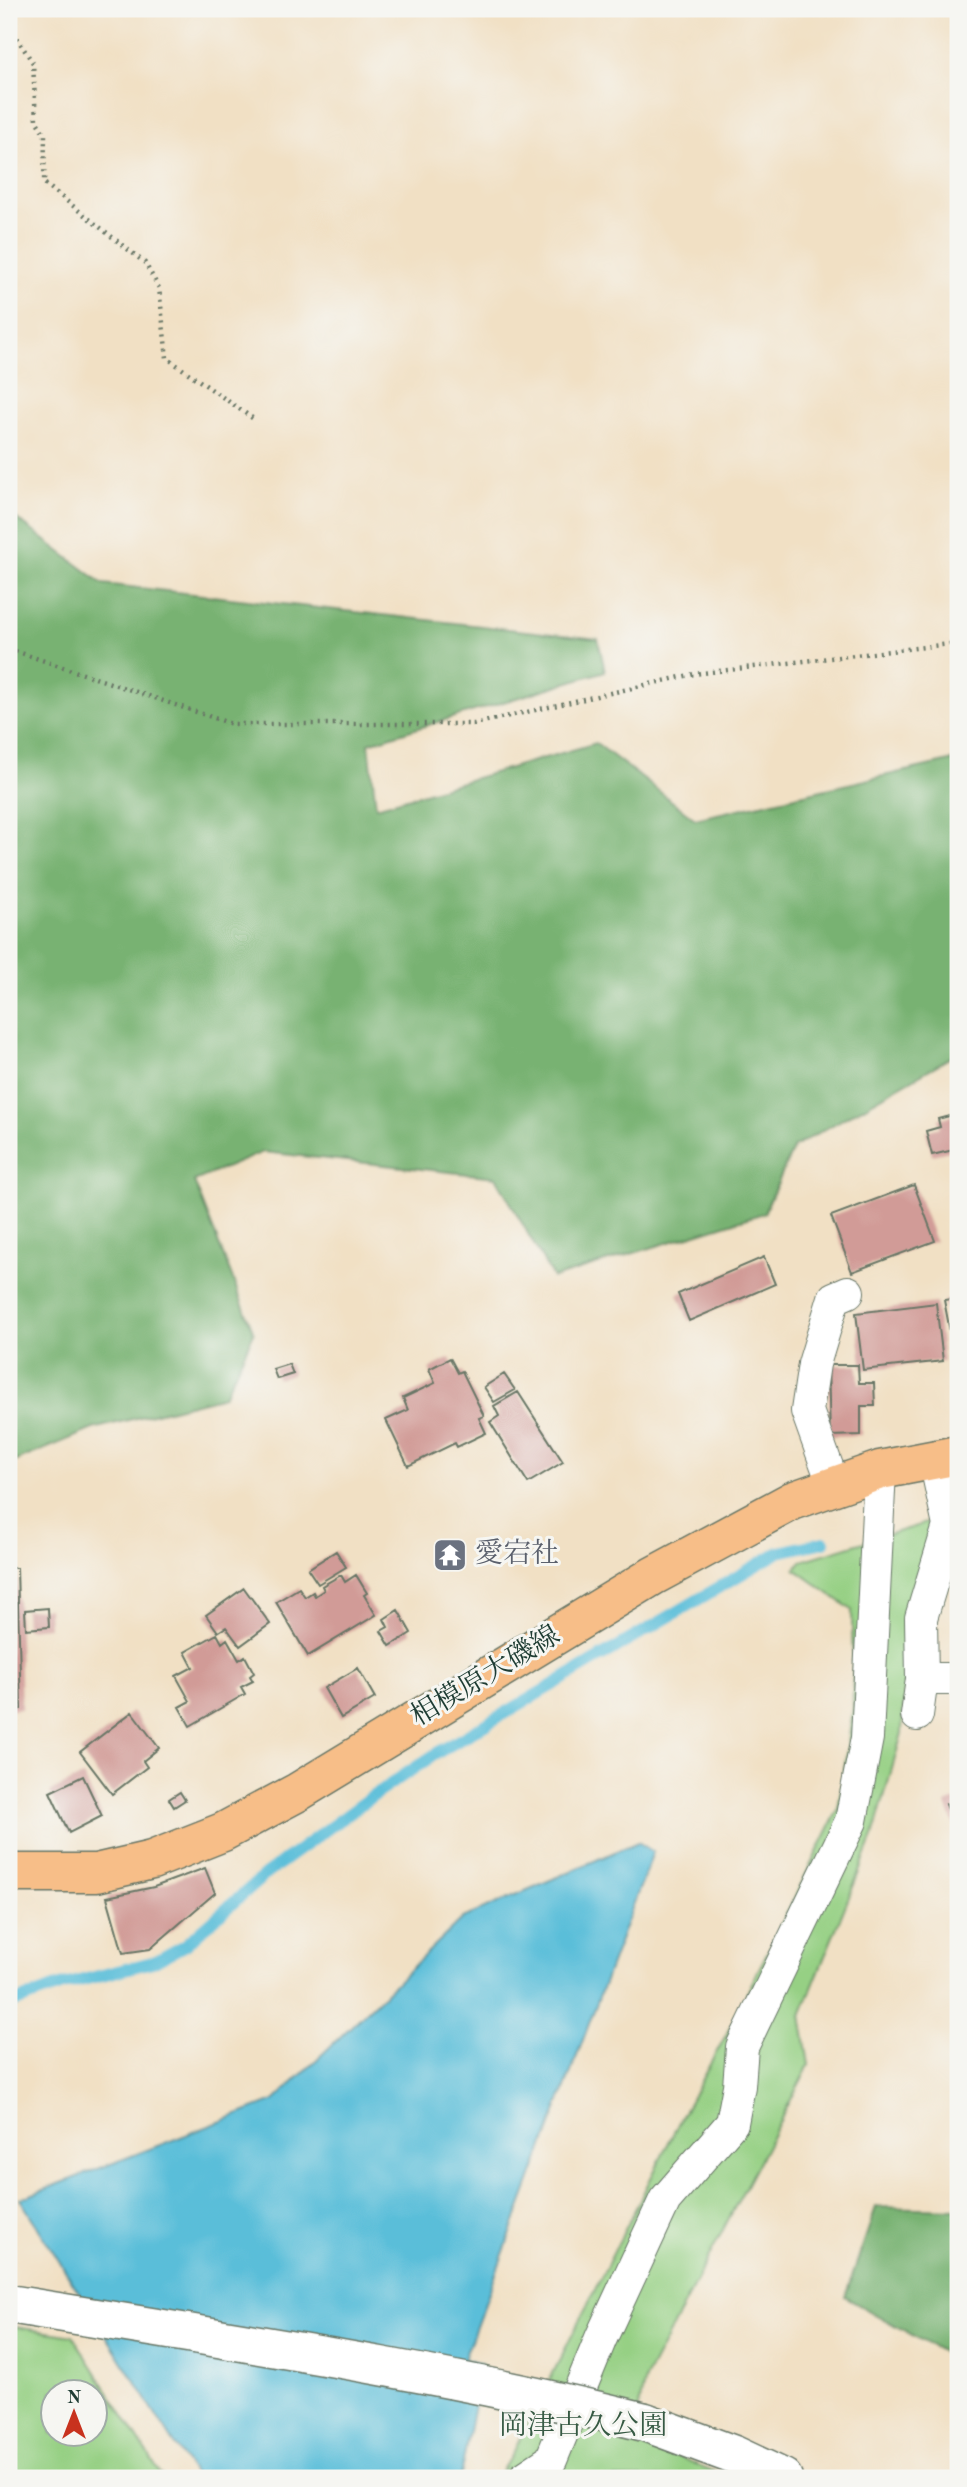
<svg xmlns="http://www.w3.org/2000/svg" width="967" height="2487" viewBox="0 0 967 2487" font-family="'Old Standard TT','Noto Serif JP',serif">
<rect width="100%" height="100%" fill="#f6f6f2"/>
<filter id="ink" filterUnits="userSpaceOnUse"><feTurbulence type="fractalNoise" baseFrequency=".0143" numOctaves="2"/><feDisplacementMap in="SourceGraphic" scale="14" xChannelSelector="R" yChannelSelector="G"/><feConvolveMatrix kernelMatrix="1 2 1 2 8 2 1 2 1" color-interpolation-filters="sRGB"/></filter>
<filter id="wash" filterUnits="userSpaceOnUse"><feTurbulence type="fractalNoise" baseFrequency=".00686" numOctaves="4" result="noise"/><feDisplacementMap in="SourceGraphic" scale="28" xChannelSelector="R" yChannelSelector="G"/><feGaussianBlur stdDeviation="1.57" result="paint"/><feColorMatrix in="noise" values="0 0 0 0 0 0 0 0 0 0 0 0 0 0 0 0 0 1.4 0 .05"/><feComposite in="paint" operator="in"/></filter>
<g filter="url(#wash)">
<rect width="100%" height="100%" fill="#f1e0c4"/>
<path fill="#96d084" stroke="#5a865c" stroke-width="2" fill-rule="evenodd" d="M936,1520L908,1614L902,1733L872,1840L801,2015L809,2065L645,2379L632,2438L730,2478H497L515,2449L685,2110L726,2035L838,1810L853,1709L852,1610L795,1569L801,1561Z
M9,2326L73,2336L163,2478H9ZM52,2392H94V2434H52Z"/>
<path fill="#78b272" stroke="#4c7853" stroke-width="2" d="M9,513L103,584L598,639L605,671L369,743L376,807L596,743L695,819L958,759V1053L794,1147L764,1213L553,1278L496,1177L263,1152L194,1181L254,1333L224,1396L93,1429L9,1464Z
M876,2207L958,2209V2361L845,2297Z"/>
<path fill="#5abed9" stroke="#3c7e86" stroke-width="2" d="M638,1842L653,1852L464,2359L482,2365L461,2472L458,2478H196L20,2199L274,2101L463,1918Z"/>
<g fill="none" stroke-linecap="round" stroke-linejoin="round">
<path stroke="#5abed9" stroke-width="12" d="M9,2004L60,1986L156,1961L185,1945L266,1874L370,1798L437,1753L779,1552L824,1542"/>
</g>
<g id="blocks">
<path fill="#d19b97" d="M953,1115L958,1149L932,1155L926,1131L940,1127L938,1119Z
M914,1185L935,1241L852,1272L831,1216Z
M764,1257L775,1284L689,1321L678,1294Z
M958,1298V1341L952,1342L944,1300Z
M936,1303L943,1361L863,1370L856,1313Z
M450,1358L458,1373L462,1371L484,1416L479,1418L486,1433L457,1447L455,1443L408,1466L386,1420L408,1410L403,1398L435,1383L429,1369Z
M289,1364L293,1374L277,1379L273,1369Z
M828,1365H858L859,1383H874L875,1406H861V1435L830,1436Z
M504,1374L515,1390L494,1402L484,1387Z
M518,1392L563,1462L528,1483L490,1422L499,1416L494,1406Z
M336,1551L346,1567L318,1584L308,1569Z
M9,1568H17L21,1709L9,1710Z
M341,1575L345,1582L356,1575L367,1593L364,1595L376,1615L308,1656L276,1602L299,1588L305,1597L313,1592L315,1596L324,1590L322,1586Z
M244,1588L270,1624L240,1646L226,1627L218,1632L206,1615Z
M48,1608L49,1627L26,1629L25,1610Z
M398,1610L411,1633L390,1646L381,1631L388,1627L384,1619Z
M217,1634L222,1643L227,1639L239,1660L245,1656L254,1673L250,1676L253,1681L241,1687L245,1694L190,1726L179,1707L190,1701L176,1676L193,1667L185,1652Z
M358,1668L375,1698L341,1718L324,1688Z
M132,1712L159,1748L143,1761L147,1767L112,1794L80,1752Z
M83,1776L102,1816L69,1833L50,1792Z
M180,1792L185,1800L174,1807L169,1799Z
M958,1799V1827L955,1828L946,1804Z
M205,1868L215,1893L150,1949L123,1953L107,1897L154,1887Z"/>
</g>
</g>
<g filter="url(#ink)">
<use href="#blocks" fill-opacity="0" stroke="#687666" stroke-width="2"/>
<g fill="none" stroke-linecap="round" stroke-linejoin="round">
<g stroke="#687666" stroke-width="34">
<path id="minor" d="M935,1460L949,1526L921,1618L922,1679H958
M834,1486L807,1411L814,1364L834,1298L848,1292
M917,1715L922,1679
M524,2478L551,2460L601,2338L665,2200L732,2123L739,2086L742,2047L851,1821L867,1738L880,1470"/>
</g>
<g stroke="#687666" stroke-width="41">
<path id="tertiary" d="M645,2422L734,2455L783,2478"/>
</g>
<g stroke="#687666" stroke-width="41">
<path id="primary" d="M9,1873H96L152,1860L223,1832L298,1792L653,1576L792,1501L880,1470L958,1455"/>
</g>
<path stroke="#687666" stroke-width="4.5" stroke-dasharray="2 5" stroke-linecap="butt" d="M9,26L33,63L36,120L45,135L44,183L145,263L159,288L167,358L255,420
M9,649L232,724H474L694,674L958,643"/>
<use href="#minor" stroke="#fff" stroke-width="32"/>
<use href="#tertiary" stroke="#fff" stroke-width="38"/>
<use href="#primary" stroke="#f7be88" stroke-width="38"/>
<g stroke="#687666" stroke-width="41" stroke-linecap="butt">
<path id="tertiary-bridge" d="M9,2304C221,2339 436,2370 645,2422"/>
</g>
<use href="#tertiary-bridge" stroke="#fff" stroke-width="38"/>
</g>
</g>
<defs>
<g id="temple-square" transform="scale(1.75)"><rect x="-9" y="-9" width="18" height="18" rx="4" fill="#6b7280" stroke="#f6f6f2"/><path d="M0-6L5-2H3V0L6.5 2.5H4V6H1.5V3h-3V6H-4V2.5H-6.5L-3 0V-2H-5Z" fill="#fff"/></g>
</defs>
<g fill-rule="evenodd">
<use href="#temple-square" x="450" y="1555"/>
</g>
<g text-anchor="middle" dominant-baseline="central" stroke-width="6" stroke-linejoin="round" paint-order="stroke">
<g font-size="28" fill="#5b616d" stroke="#f6f6f2" text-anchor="start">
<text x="475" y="1555">愛宕社</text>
</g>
<g font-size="28" fill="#1f3d34" stroke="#f6f6f2">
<text transform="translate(486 1677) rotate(-31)">相模原大磯線</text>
</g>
<g font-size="28" fill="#375a44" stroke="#f6f6f2">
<text x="583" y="2427">岡津古久公園</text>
</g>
</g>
<rect width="967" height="2487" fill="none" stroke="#f6f6f2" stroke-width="35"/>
<g transform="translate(74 2413)"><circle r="33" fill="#f6f6f2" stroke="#a0aca6" stroke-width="2"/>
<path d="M0-5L12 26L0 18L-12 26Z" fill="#c8321e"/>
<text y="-10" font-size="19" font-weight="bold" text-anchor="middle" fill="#1f3d34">N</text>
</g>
</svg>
